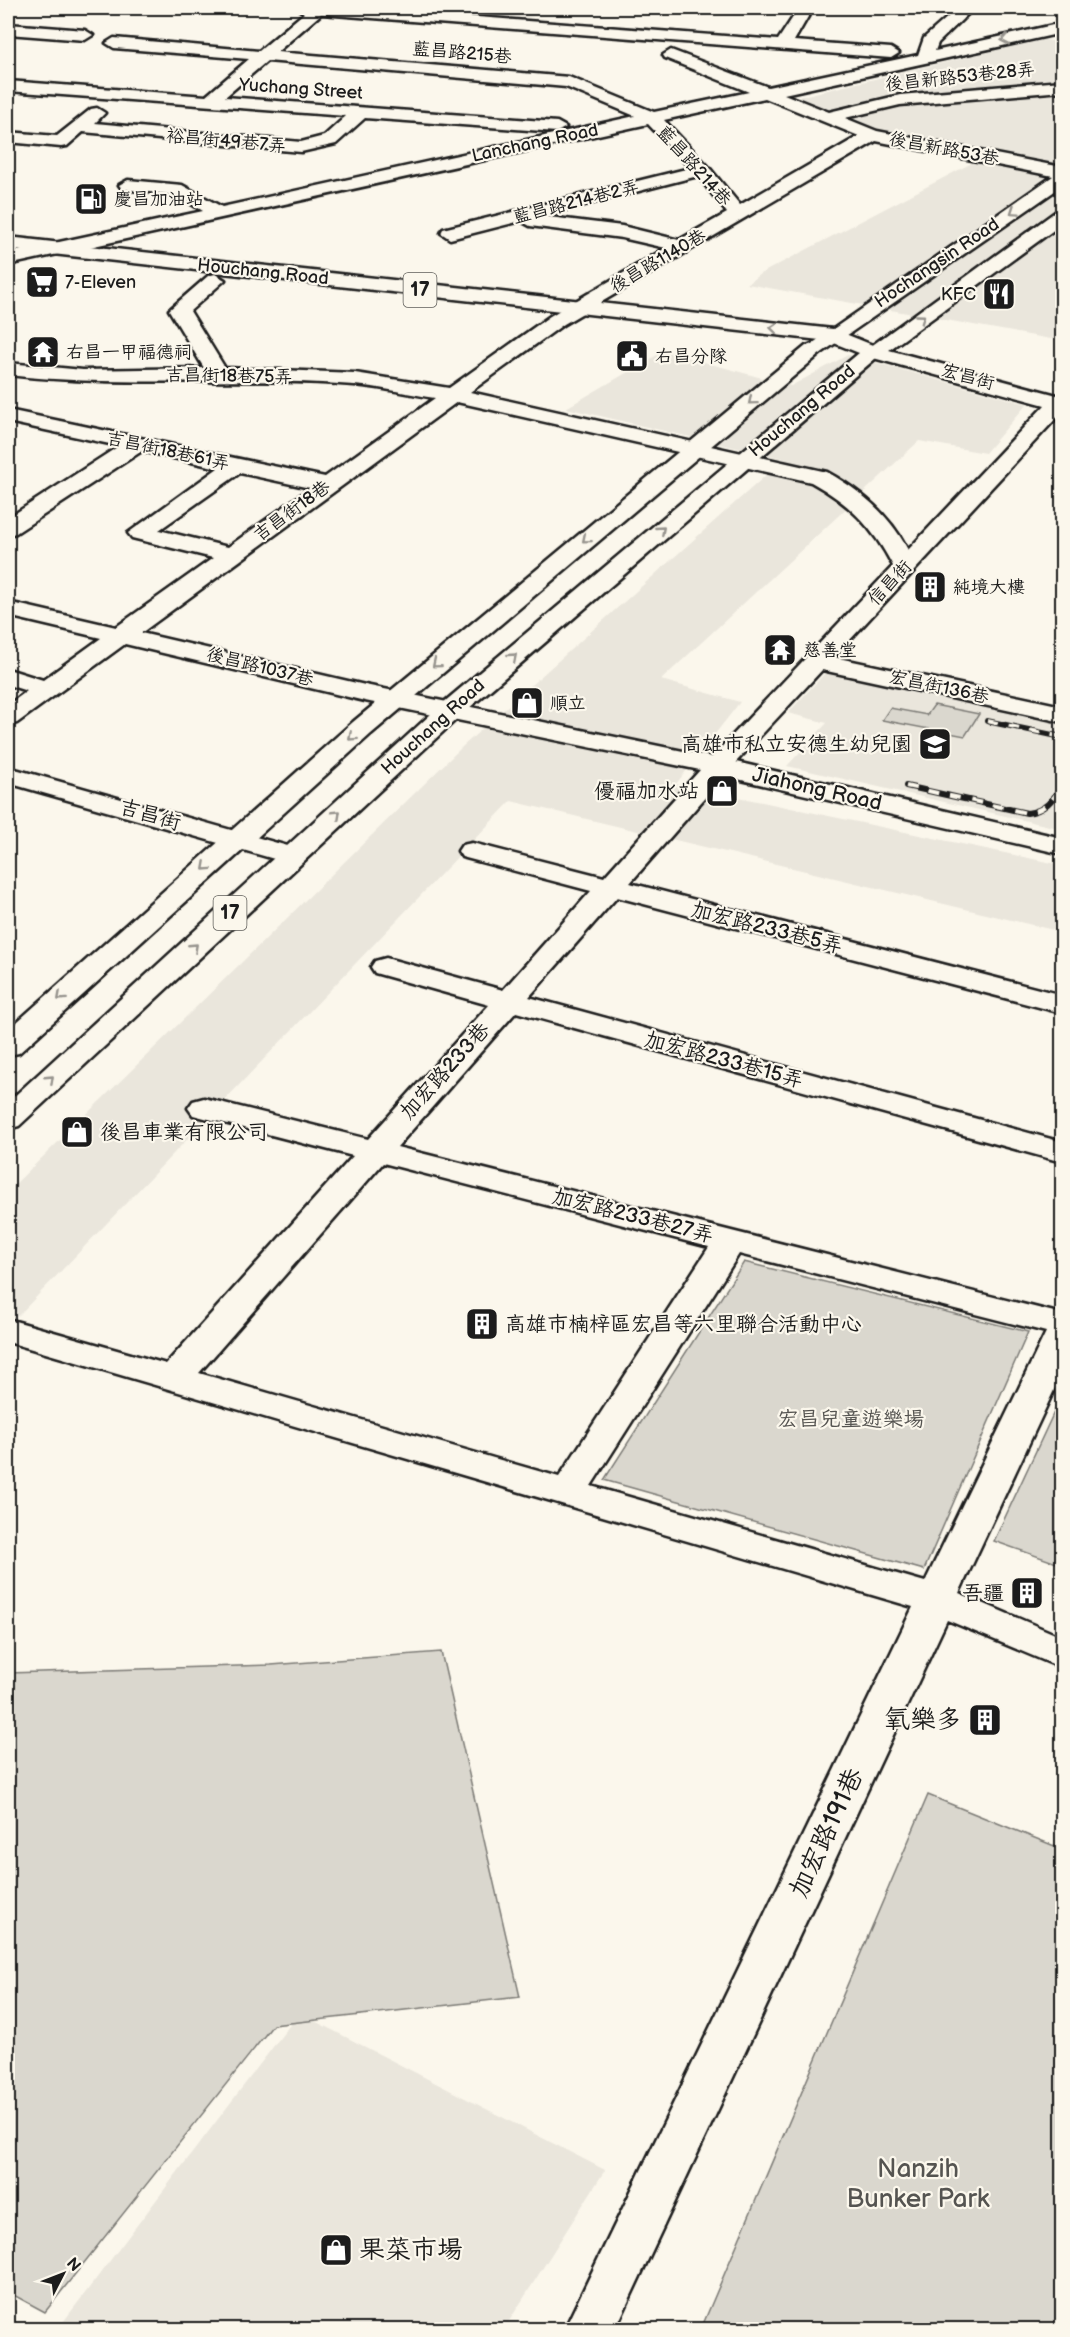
<svg xmlns="http://www.w3.org/2000/svg" width="1070" height="2337" viewBox="0 0 1070 2337" font-family="'Balsamiq Sans','LXGW WenKai TC',sans-serif">
<rect width="100%" height="100%" fill="#fbf7ec"/>
<filter id="ink" filterUnits="userSpaceOnUse"><feTurbulence type="fractalNoise" baseFrequency=".0167" numOctaves="2"/><feDisplacementMap in="SourceGraphic" scale="12" xChannelSelector="R" yChannelSelector="G"/><feConvolveMatrix kernelMatrix="1 2 1 2 8 2 1 2 1" color-interpolation-filters="sRGB"/></filter>
<g filter="url(#ink)">
<path fill="#eae6dc" d="M1044,39L1062,44V341L747,284L760,274L991,153L884,131L798,97Z
M664,351L791,386L848,355L1027,404L985,453L919,441L661,680L740,702L676,784L1062,865V932L511,801L18,1316L8,1313V1191L462,747L784,459L566,408Z
M827,671L1062,723V829L787,766L827,723L788,713Z
M299,2013L605,2170L504,2329L57,2330Z"/>
<path fill="#dad7ce" stroke="#7b7a75" stroke-width="1.5" d="M934,705L979,714L965,736L882,720L890,708L927,715Z
M744,1262L1028,1332L924,1570L604,1480Z
M1062,1395V1565L994,1541Z
M441,1652L520,1997L273,2025L45,2312L8,2292V1673L271,1665Z
M928,1795L1062,1849V2329H701Z"/>
<g fill="none" stroke-linecap="round" stroke-linejoin="round">
<g stroke="#1c1c1c" stroke-width="5">
<path id="minor" d="M297,8H358L778,40L799,8H813L794,41L891,48L899,53L891,58L321,14L277,52L569,77L654,112L749,92L665,58L663,55L671,50L768,87L918,55L924,38L958,8H974L938,43L935,51L1062,23V33L784,94L829,112L900,95L1062,81V91L900,105L845,118L877,131L1062,167V186L820,354H806L803,350L1053,176L876,141L564,324L470,392L827,472C860,490 890,515 908,550L1045,405L866,356L863,352L1055,212L1062,211V224L889,350L1057,395L1062,394V412L834,657L1062,706V722L822,670L736,762L1062,838V854L724,776L630,883L1062,995V1013L617,897L529,997L1062,1142V1162L516,1012L397,1147L1062,1314V1373L959,1593L1062,1637V1668L947,1620L615,2330H564L913,1607L8,1342V1319L166,1364L353,1156L193,1115L188,1108L193,1101L204,1098L368,1139L489,1005L375,973L371,967L375,961L386,958L503,990L591,891L462,857L458,851L462,845L472,843L604,877L700,770L365,701L125,644L17,723L8,725V705L27,691L8,685V669L43,680L101,638L8,616V602L116,627L213,558L132,538L128,533L218,468L142,451L16,533L8,535V518L119,446L8,422V410L325,477L435,398C408,394 381,387 354,385C238,376 123,388 8,375V363L83,370L204,368L169,310L208,276L215,274L225,280L190,311L225,368L355,373L449,388L550,316L666,248L622,238L530,226L521,221L450,239L441,233L443,229L690,168L648,124L8,265V253L203,211L177,195L122,189L119,185L128,180L182,185L222,207L635,116L566,87L267,61L225,97L557,122L566,127L557,132L365,118L336,144L301,152L83,132L67,146L61,147L8,142V132L57,136L91,109L97,108L105,113L95,123L301,142L324,136L346,116L8,91V81L206,96L249,59L114,48L106,43L114,38L259,51L304,13ZM765,98L859,136L740,205L708,166L664,120ZM698,176L727,213L679,240L622,226L541,216ZM457,402L811,482C849,503 873,527 893,566L712,757L365,685L141,633ZM240,473L310,488L228,547L159,530ZM383,1163L709,1247L559,1477L199,1373ZM739,1254L1046,1332L925,1582L591,1486Z
M8,24L85,30L93,35L85,40L8,34Z
M8,767L302,850L306,856L302,862L292,864L8,783Z"/>
</g>
<g stroke="#1c1c1c" stroke-width="5">
<path id="major" d="M8,237L833,329L880,348L883,352L461,715L19,1126L8,1129V1102L443,703L859,353L829,341L8,249Z
M813,344L820,346L823,350L820,354L371,734L19,1053L8,1055V1030L353,722L806,346Z"/>
</g>
<use href="#minor" fill="#fbf7ec" fill-rule="evenodd"/>
<use href="#major" fill="#fbf7ec" fill-rule="evenodd"/>
<g stroke="#1c1c1c" stroke-width="6">
<path id="rail" d="M987,721L1062,737
M906,786L1027,813C1045,811 1053,800 1062,785"/>
</g>
<use href="#rail" stroke="#fbf7ec" stroke-width="4" stroke-dasharray="11" stroke-linecap="butt"/>
</g>
<defs><path id="oneway-chevron" d="M-2-3.5L2.5 0L-2 3.5" fill="none" stroke-width="1.6" stroke-linecap="round" stroke-linejoin="round" transform="scale(1.5)"/></defs>
<g stroke="#97948e">
<use href="#oneway-chevron" transform="translate(1005 40) rotate(168)"/>
<use href="#oneway-chevron" transform="translate(1014 211) rotate(146)"/>
<use href="#oneway-chevron" transform="translate(921 318) rotate(-36)"/>
<use href="#oneway-chevron" transform="translate(774 328) rotate(-174)"/>
<use href="#oneway-chevron" transform="translate(752 401) rotate(140)"/>
<use href="#oneway-chevron" transform="translate(661 530) rotate(-41)"/>
<use href="#oneway-chevron" transform="translate(586 539) rotate(140)"/>
<use href="#oneway-chevron" transform="translate(513 657) rotate(-41)"/>
<use href="#oneway-chevron" transform="translate(436 664) rotate(140)"/>
<use href="#oneway-chevron" transform="translate(352 737) rotate(138)"/>
<use href="#oneway-chevron" transform="translate(337 814) rotate(-43)"/>
<use href="#oneway-chevron" transform="translate(206 867) rotate(138)"/>
<use href="#oneway-chevron" transform="translate(194 947) rotate(-43)"/>
<use href="#oneway-chevron" transform="translate(61 997) rotate(138)"/>
<use href="#oneway-chevron" transform="translate(50 1079) rotate(-43)"/>
</g>
</g>
<defs>
<g id="fuel-square" transform="scale(1.725)"><rect x="-9" y="-9" width="18" height="18" rx="4" fill="#1c1c1c" stroke="#fbf7ec"/><path d="M-5.5-6h7V0h2V4h1.3V-2.5L3-4.5l.8-.8L6-3V5H2.5V1h-1V6h-7ZM-4.2-4.7v3.2H.2V-4.7Z" fill="#fff"/></g>
<g id="supermarket-square" transform="scale(1.725)"><rect x="-9" y="-9" width="18" height="18" rx="4" fill="#1c1c1c" stroke="#fbf7ec"/><path d="M-6-5.5h2.5l.6 2H6L4.5 2H-2.5L-4.4-4H-6ZM-1.5 3.2a1.3 1.3 0 1 0 .1 0ZM3 3.2a1.3 1.3 0 1 0 .1 0Z" fill="#fff"/></g>
<g id="restaurant-square" transform="scale(1.725)"><rect x="-9" y="-9" width="18" height="18" rx="4" fill="#1c1c1c" stroke="#fbf7ec"/><path d="M-5-6h1v4h1v-4h1v4h1v-4h1v5L-1.5 .5V6h-2V.5L-5-1ZM5-6V6H3V1.5H1.5Q1.5-4 5-6Z" fill="#fff"/></g>
<g id="temple-square" transform="scale(1.725)"><rect x="-9" y="-9" width="18" height="18" rx="4" fill="#1c1c1c" stroke="#fbf7ec"/><path d="M0-6L5-2H3V0L6.5 2.5H4V6H1.5V3h-3V6H-4V2.5H-6.5L-3 0V-2H-5Z" fill="#fff"/></g>
<g id="civic-square" transform="scale(1.725)"><rect x="-9" y="-9" width="18" height="18" rx="4" fill="#1c1c1c" stroke="#fbf7ec"/><path d="M-.6-6.5H3V-4.5H.6V-3L4-1V1h2V6H-6V1h2V-1L-.6-3ZM-1.2 2.5V6h2.4V2.5Z" fill="#fff"/></g>
<g id="building-square" transform="scale(1.725)"><rect x="-9" y="-9" width="18" height="18" rx="4" fill="#1c1c1c" stroke="#fbf7ec"/><path d="M-4-6H4V6H1V3H-1V6H-4ZM-2.5-4.3h1.7v1.8h-1.7ZM.8-4.3h1.7v1.8H.8ZM-2.5-1h1.7V.8h-1.7ZM.8-1h1.7V.8H.8Z" fill="#fff"/></g>
<g id="shop-square" transform="scale(1.725)"><rect x="-9" y="-9" width="18" height="18" rx="4" fill="#1c1c1c" stroke="#fbf7ec"/><path d="M-5-2.5h2.3a2.7 3.5 0 0 1 5.4 0H5L5.5 6h-11ZM-1.5-2.5h3a1.5 2.3 0 0 0-3 0Z" fill="#fff"/></g>
<g id="school-square" transform="scale(1.725)"><rect x="-9" y="-9" width="18" height="18" rx="4" fill="#1c1c1c" stroke="#fbf7ec"/><path d="M0-5L7-2L0 1L-7-2ZM-4 1L0 2.5L4 1V4Q0 6-4 4Z" fill="#fff"/></g>
</defs>
<g fill-rule="evenodd">
<use href="#fuel-square" x="91" y="199"/>
<use href="#supermarket-square" x="42" y="282"/>
<use href="#restaurant-square" x="999" y="294"/>
<use href="#temple-square" x="43" y="352"/>
<use href="#civic-square" x="632" y="356"/>
<use href="#building-square" x="930" y="587"/>
<use href="#temple-square" x="780" y="650"/>
<use href="#shop-square" x="527" y="703"/>
<use href="#school-square" x="935" y="744"/>
<use href="#shop-square" x="722" y="791"/>
<use href="#shop-square" x="77" y="1132"/>
<use href="#building-square" x="482" y="1324"/>
<use href="#building-square" x="1027" y="1593"/>
<use href="#building-square" x="985" y="1720"/>
<use href="#shop-square" x="336" y="2250"/>
</g>
<g text-anchor="middle" dominant-baseline="central" stroke-width="4.5" stroke-linejoin="round" paint-order="stroke">
<g font-size="18" fill="#1c1c1c" stroke="#fbf7ec">
<text transform="translate(462 53) rotate(5)">藍昌路215巷</text>
<text transform="translate(960 77) rotate(-6)">後昌新路53巷28弄</text>
<text transform="translate(301 89) rotate(4)">Yuchang Street</text>
<text transform="translate(226 141) rotate(5)">裕昌街49巷7弄</text>
<text transform="translate(535 143) rotate(-12)">Lanchang Road</text>
<text transform="translate(944 149) rotate(11)">後昌新路53巷</text>
<text transform="translate(694 166) rotate(48)">藍昌路214巷</text>
<text transform="translate(576 202) rotate(-14)">藍昌路214巷2弄</text>
<text transform="translate(658 261) rotate(-30)">後昌路1140巷</text>
<text transform="translate(937 263) rotate(-34)">Hochangsin Road</text>
<text transform="translate(263 272) rotate(6)">Houchang Road</text>
<text transform="translate(229 376) rotate(1)">吉昌街18巷75弄</text>
<text transform="translate(968 377) rotate(15)">宏昌街</text>
<text transform="translate(802 411) rotate(-40)">Houchang Road</text>
<text transform="translate(168 451) rotate(12)">吉昌街18巷61弄</text>
<text transform="translate(292 511) rotate(-36)">吉昌街18巷</text>
<text transform="translate(890 583) rotate(-47)">信昌街</text>
<text transform="translate(260 667) rotate(14)">後昌路1037巷</text>
<text transform="translate(939 687) rotate(12)">宏昌街136巷</text>
<text transform="translate(433 727) rotate(-42)">Houchang Road</text>
</g>
<g font-size="18" fill="#1c1c1c" stroke="#fbf7ec" text-anchor="start">
<text x="114" y="199">慶昌加油站</text>
<text x="65" y="282">7-Eleven</text>
<text x="976" y="294" text-anchor="end">KFC</text>
<text x="66" y="352">右昌一甲福德祠</text>
<text x="655" y="356">右昌分隊</text>
<text x="953" y="587">純境大樓</text>
<text x="803" y="650">慈善堂</text>
<text x="550" y="703">順立</text>
</g>
<g fill="#fbf7ec" stroke="#5f5e5a" stroke-width="1.5">
<rect x="403.5" y="273" width="33" height="34" rx="4.5"/>
<rect x="213.5" y="896" width="33" height="34" rx="4.5"/>
</g>
<g font-size="20" font-weight="bold" fill="#1c1c1c">
<text x="420" y="290">17</text>
<text x="230" y="913">17</text>
</g>
<g font-size="21" fill="#1c1c1c" stroke="#fbf7ec" text-anchor="end">
<text x="912" y="744">高雄市私立安德生幼兒園</text>
<text x="699" y="791">優福加水站</text>
<text x="100" y="1132" text-anchor="start">後昌車業有限公司</text>
<text x="505" y="1324" text-anchor="start">高雄市楠梓區宏昌等六里聯合活動中心</text>
<text x="1004" y="1593">吾疆</text>
</g>
<g font-size="21" fill="#1c1c1c" stroke="#fbf7ec">
<text transform="translate(817 789) rotate(13)">Jiahong Road</text>
<text transform="translate(150 815) rotate(16)">吉昌街</text>
<text transform="translate(767 928) rotate(14)">加宏路233巷5弄</text>
<text transform="translate(724 1060) rotate(15)">加宏路233巷15弄</text>
<text transform="translate(445 1071) rotate(-48)">加宏路233巷</text>
<text transform="translate(633 1216) rotate(14)">加宏路233巷27弄</text>
</g>
<g font-size="21" fill="#555451" stroke="#fbf7ec">
<text x="851" y="1419">宏昌兒童遊樂場</text>
</g>
<g font-size="26" fill="#1c1c1c" stroke="#fbf7ec" text-anchor="end">
<text x="962" y="1720">氧樂多</text>
<text x="359" y="2250" text-anchor="start">果菜市場</text>
</g>
<g font-size="26" fill="#1c1c1c" stroke="#fbf7ec">
<text transform="translate(827 1833) rotate(-65)">加宏路191巷</text>
</g>
<g font-size="26" fill="#555451" stroke="#fbf7ec">
<text x="918" y="2169">Nanzih<tspan x="918" dy="30">Bunker Park</tspan></text>
</g>
</g>
<rect width="1070" height="2337" fill="none" stroke="#fbf7ec" stroke-width="30"/>
<rect x="15" y="15" width="1040" height="2307" fill="none" stroke="#1c1c1c" stroke-width="2" filter="url(#ink)"/>
<g transform="translate(63 2274) rotate(48)" stroke="#fbf7ec" stroke-width="4.5" paint-order="stroke">
<path d="M0-4.5L10 22L0 15L-10 22Z" fill="#1c1c1c"/>
<text y="-9" font-size="16" font-weight="bold" text-anchor="middle" fill="#1c1c1c">N</text>
</g>
</svg>
